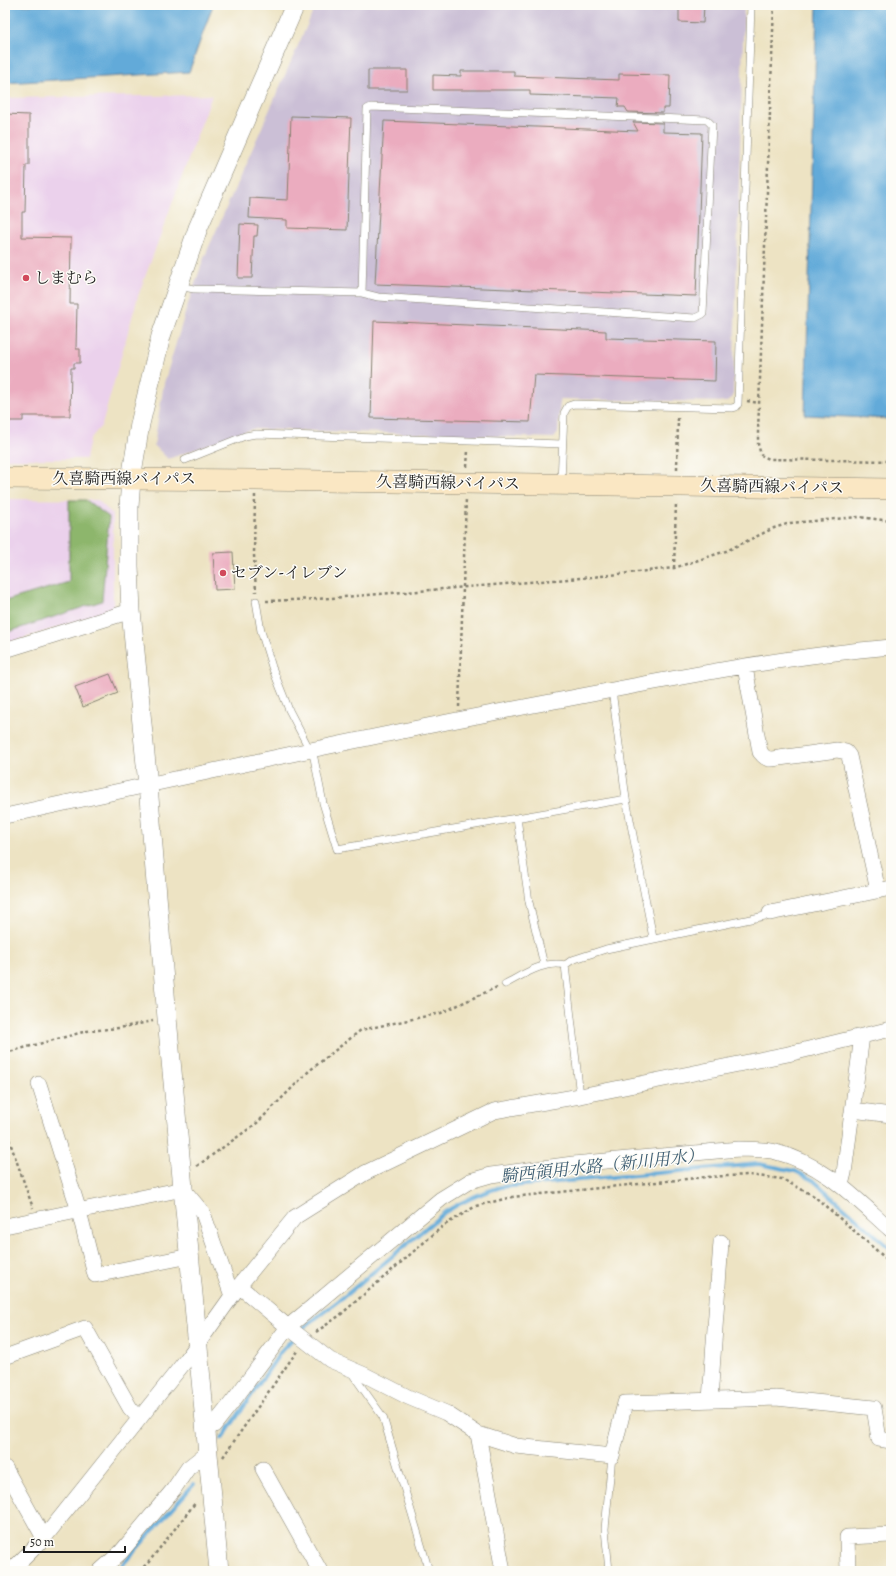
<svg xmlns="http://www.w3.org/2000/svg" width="896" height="1576" viewBox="0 0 896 1576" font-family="Alegreya,'Noto Serif JP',serif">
<rect width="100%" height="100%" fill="#fdfcf7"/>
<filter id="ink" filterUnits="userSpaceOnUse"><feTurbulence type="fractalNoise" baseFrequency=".025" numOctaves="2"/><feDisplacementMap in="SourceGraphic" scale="8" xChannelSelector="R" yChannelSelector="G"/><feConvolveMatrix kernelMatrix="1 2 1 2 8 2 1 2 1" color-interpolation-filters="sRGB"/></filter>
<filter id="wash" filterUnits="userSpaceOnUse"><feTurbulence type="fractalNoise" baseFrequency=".012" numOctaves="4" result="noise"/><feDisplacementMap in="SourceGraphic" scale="16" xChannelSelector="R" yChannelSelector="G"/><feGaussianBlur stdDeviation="0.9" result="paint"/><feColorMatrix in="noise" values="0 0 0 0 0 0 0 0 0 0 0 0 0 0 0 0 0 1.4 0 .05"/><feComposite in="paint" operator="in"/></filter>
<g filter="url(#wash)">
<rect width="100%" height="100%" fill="#ede3c3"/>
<path fill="#ebd1ec" d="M212,95L138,296L102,425L90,439L86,459H5V98Z
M5,499L98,500L113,515V610L5,644Z"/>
<path fill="#cbbfd6" d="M316,5H744L733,397L727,402L560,399L558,433L554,438L252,429L168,459L154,445L164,383L187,307L204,258Z"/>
<path fill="#8db66c" stroke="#546944" d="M69,500H86L109,517L102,601L5,633V601L69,582Z"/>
<path fill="#62aad9" stroke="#3f637a" d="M5,5H213L189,72L5,83Z
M817,5H891V419L805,415Z"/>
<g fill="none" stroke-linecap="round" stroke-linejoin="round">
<path stroke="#62aad9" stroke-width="4" d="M222,1439L282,1350L303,1328L346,1295L445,1212C463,1201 480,1193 501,1187L759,1164L795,1171L813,1180L891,1249
M117,1571L194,1484"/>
</g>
<g id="blocks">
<path fill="#ebacbf" d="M679,5H704L703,23L679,22Z
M368,70H407V90H368Z
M461,71H514V76L619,80V74L670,75L669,108H663V113L628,112L625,107H618L619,98L530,95V90H433V75L461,76Z
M5,114L29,115V165H26L25,212H22V237L71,238L70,304H77L76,349H80V363H74V368H71L70,416H23V421H5Z
M291,116L351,118L347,230L287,228V220L249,218L250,198L288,200Z
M384,121L638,131L633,122L663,123V132L702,133L696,296L375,284Z
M240,224L258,225L257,236H254L252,278H238Z
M374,321L606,331V338L716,341L715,381L534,375L530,422L371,418Z
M233,552L235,589L215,590L213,553Z
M110,674L118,693L83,707L75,687Z"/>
</g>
</g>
<g filter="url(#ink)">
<use href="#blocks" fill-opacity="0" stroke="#848070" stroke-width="1"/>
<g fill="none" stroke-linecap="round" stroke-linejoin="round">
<g stroke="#848070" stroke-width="8">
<path id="service" d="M178,286L194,289L362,293L378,297L695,318L703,314L712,125L707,120L371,107L367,109L362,293
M185,460L245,436L256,434L562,444
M561,482L564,413L568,406L574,404L732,408L736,407L738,404L751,5
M256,601L261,631L272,667L289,710L314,758L323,803L337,849L626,799
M612,690L626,799L653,938
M517,818L529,902L544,965
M565,965L580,1096
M505,984C523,975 544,960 565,965L572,960L606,949L765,916L770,913
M351,1372L383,1417L429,1571
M609,1571L605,1529L612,1456"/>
</g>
<g stroke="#848070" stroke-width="16">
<path id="minor" d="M5,650L131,611
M745,667L760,752C764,757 766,759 772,759L837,750L846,752L849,756L878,891
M5,816C188,776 371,736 555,701C666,680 778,657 891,647
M770,913L891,888
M39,1084L79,1211L95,1275L190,1256
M853,1110L891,1115
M841,1185L844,1173L862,1036
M5,1226L183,1189L203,1213L232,1296
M239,1286L288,1327L330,1360L365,1375L408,1397L446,1413L478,1434L516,1446L612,1456L625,1403L776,1398L874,1408L879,1439L891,1441
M5,1357L85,1328L130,1408L139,1418
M710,1400L721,1242
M204,1430L214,1425L233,1401L288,1327L441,1199L470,1181L491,1175L573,1164L739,1149C751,1149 764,1149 776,1152C824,1164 855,1198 891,1230
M478,1434L503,1571
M5,1468L44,1538
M263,1469L320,1571
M11,1571L44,1538L187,1359L239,1286L295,1217L365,1173L494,1111L580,1096L788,1054L891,1029
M100,1571L121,1552L173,1490L188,1468L207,1453
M848,1571L847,1537L891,1535"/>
</g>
<g stroke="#848070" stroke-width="20">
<path id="tertiary" d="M219,1571L167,1018L148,785L131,611L129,566V507L131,479L140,424L161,336L198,228L295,5"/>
</g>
<g stroke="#848070" stroke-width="22">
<path id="secondary" d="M5,478L255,480L891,489"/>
</g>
<path stroke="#848070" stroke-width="2.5" stroke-dasharray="3 3" stroke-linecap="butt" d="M774,5L758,432V444L761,455L769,459L891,461
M747,401L759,403
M467,467L468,450
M677,469L678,416
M255,495L254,555L256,592
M674,568L676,502
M266,601L318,599L592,577L674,568L726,551L774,528L790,523L859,517L891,521
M459,707L466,498
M5,1053L87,1031L119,1028L153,1021
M5,1128L33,1208
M197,1166L257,1123L309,1071L361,1030L441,1013L497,987
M316,1332L339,1316L443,1226L476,1206L512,1197L706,1177L749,1175L782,1179L814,1196L891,1263
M223,1457L297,1351
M139,1571L148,1563L196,1502"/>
<use href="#service" stroke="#fff" stroke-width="7"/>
<use href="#minor" stroke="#fff" stroke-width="15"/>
<use href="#tertiary" stroke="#fff" stroke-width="19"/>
<use href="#secondary" stroke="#fae7c3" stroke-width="21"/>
</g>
</g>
<g fill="#d1495b" stroke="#fdfcf7" stroke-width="1.5">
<circle cx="26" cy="278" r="4"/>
<circle cx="223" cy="573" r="4"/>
</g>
<g text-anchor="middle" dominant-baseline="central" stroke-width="3" stroke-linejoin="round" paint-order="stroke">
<g font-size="16" fill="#1c1c1c" stroke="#fdfcf7" text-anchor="start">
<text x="34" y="278">しまむら</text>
<text x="231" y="573">セブン-イレブン</text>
</g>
<g font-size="16" fill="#1c1c1c" stroke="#fdfcf7">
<text x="124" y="479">久喜騎西線バイパス</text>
<text transform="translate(448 483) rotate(1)">久喜騎西線バイパス</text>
<text transform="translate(772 487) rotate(1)">久喜騎西線バイパス</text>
</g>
<g font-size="17" font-style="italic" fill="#3c5c71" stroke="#fdfcf7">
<text transform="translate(602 1166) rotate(-6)">騎西領用水路（新川用水）</text>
</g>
</g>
<rect width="896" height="1576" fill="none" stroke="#fdfcf7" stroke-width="20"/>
<path d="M24 1546v6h101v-6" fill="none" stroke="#1c1c1c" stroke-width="2"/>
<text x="30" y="1546" font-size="12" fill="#1c1c1c" stroke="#fdfcf7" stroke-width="3" paint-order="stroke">50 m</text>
</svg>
